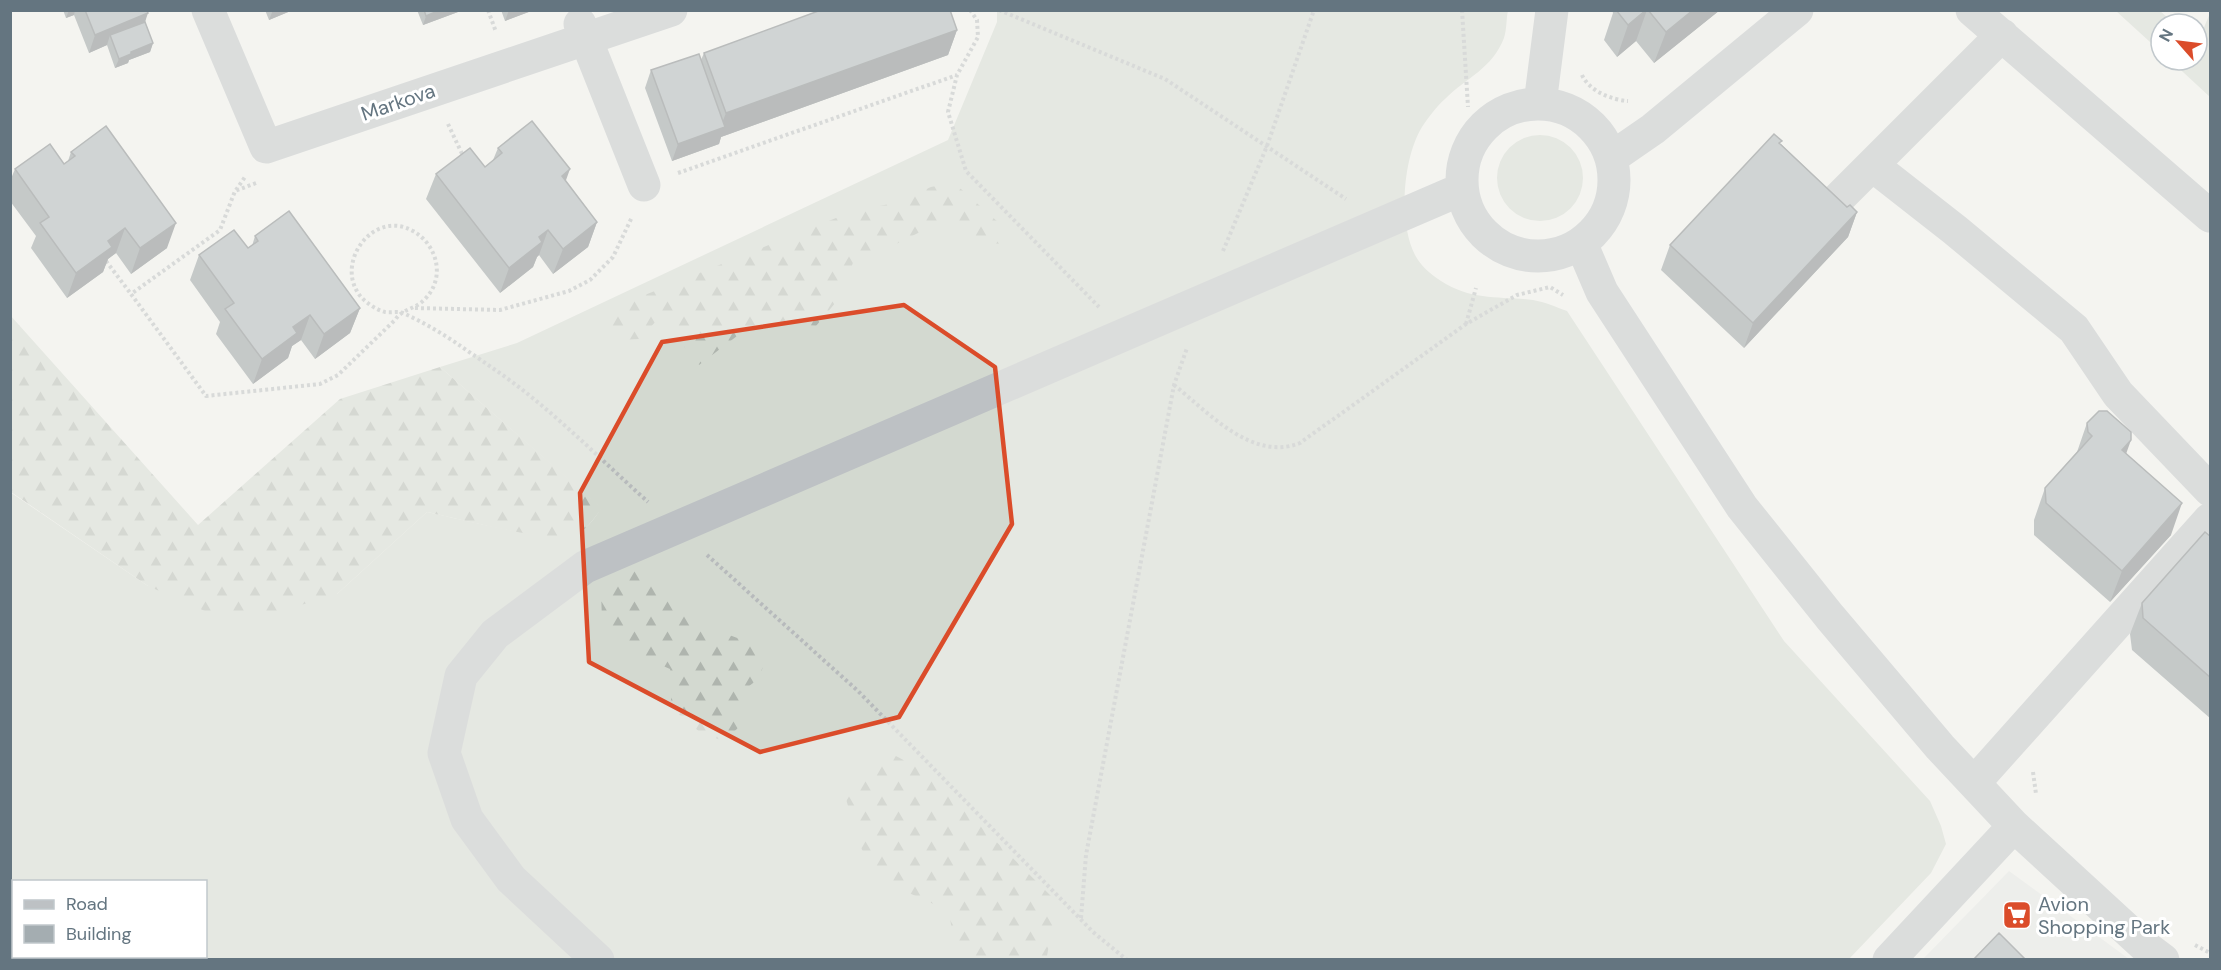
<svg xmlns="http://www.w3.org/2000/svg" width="2221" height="970" viewBox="0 0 2221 970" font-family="'DM Sans',sans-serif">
<defs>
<pattern id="forest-firs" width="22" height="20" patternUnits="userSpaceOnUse" patternTransform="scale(1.5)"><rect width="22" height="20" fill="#d3d9d0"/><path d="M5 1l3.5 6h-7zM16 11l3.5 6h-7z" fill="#afb5ae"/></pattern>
</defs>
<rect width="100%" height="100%" fill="#f4f4f0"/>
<path fill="#e5e6e4" d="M2009,871L2129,959L1922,960Z"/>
<path fill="#d3d9d0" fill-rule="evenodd" d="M997,11H1508C1506,19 1507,29 1504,38C1492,69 1467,77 1445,99C1437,106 1428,118 1422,127C1403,158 1398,222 1415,255C1421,266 1430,274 1441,281C1472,301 1499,296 1533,300C1545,302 1556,307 1567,311L1784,641L1930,801L1941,826L1946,844L1931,873L1849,959H11L10,492L148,586L337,594L427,512C451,517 555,543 572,536C585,531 594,520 601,508L440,367L517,343L948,140L997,22ZM14,882H206V956H14Z
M2116,11H2160L2175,24H2161V52Z
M2210,13V97L2170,60H2197V44L2200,46L2203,30Z
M1497 178a43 43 0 1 1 86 0a43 43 0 1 1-86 0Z"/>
<path fill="url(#forest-firs)" d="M946,184L961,189L1008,231L1006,244L984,243L960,225L938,223L882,251L855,257L841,296L816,326L779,323L737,336L699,365L679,340L676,322L661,316L639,339L617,340L606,328L615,307L851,212L894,203L931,187Z
M10,315L198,525L340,399L440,367L602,508C593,520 586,531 572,537C555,544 451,517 427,512L337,594L278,612L205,611L148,586L11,492Z
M645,569C668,587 690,604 703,631C731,634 741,637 764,654C765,673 756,684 739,692V727L724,741L701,733L670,707L673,685L670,669L645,658L619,642L602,620L601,591L616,570Z
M894,755L926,772L1051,896L1054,917L1047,956L1044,959H975L953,938L949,911L878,879L859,844L846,799L862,769Z"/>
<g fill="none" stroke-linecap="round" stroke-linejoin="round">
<path stroke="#b7babc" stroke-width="4" stroke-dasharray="3 3" stroke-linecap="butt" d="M488,10L496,32
M970,10L977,20L978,37L957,75L948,112L966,171L1099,307
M999,10L1165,79L1346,199
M1462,10L1468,107
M1582,75C1589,91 1612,100 1628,101
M448,124L464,158
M678,173L957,75
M256,183L235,191L220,230L131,294L206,396L320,384L338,375L395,320C403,308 414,310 424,300C446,279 438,245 413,231C373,208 332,265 362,298C368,304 377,310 385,312C391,313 397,311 403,313C423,322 445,335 462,347C485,363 508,378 529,395C570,428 608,466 648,502
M236,190L245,177
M1223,251L1267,146L1314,10
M106,261L131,294
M415,308L500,310L569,291L590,280L613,257L632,217
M1466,324L1476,288
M1174,385C1208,412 1252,462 1300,443L1466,324L1517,295L1550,287L1563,295
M707,555L858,691L1093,932L1127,960
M2033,772L2036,794
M1081,918L1086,855L1174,385L1187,348
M2195,945L2210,953"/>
<path stroke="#bdc1c4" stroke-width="33" d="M208,10L266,147L671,10
M1972,10L2210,216
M580,24L644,185
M1540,104L1552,10
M1462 180a76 76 0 1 1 152 0a76 76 0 1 1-152 0Z
M1611,158L1653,129L1797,10
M1872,165L1955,230L2074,329L2118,394L2210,490
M1837,200L2002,35
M1581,243L1602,292L1742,507L1830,617L1940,747L2014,826L1889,960
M1974,783L2210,519
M2014,826L2147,948L2163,960
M598,960L511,879L467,819L444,753L461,676L495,634L585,567L1462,189"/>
</g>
<path fill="#8d9598" d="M63,10H147L145,22L153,43L150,52L129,60L128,63L115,68L107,45L89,53L74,15L66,18Z
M265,10H293L269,20Z
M417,10H458V12L423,25Z
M501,10H534L505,21Z
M1612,10H1720L1654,63L1636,41L1617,57L1604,40L1613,13Z
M957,30L948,55L721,137L719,144L672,161L645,88L651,70L701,60L704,53Z
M1781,144L1847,207L1857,212L1848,237L1744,348L1661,270L1670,245Z
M498,148L566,181L597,222L588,247L553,274L539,255L537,257L533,267L500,293L426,199L436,174L485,167L493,160Z
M71,152L167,248L131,274L116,253L108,259L103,272L67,298L31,248L36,236L10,201V181L15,169L64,164L68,161Z
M255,236L360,308L350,333L315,359L301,340L292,346L288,358L253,384L216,334L220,322L190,280L199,255L248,248L252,246Z
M2087,423L2126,454L2171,535L2110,602L2034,535V520L2045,488L2077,452Z
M2211,537V719L2132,650L2130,634L2142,603Z"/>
<path fill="#73797c" d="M69,10H75L74,15L66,18Z
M273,10H293L269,20Z
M440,10H458V12L423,25L426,16Z
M509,10H534L505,21Z
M1647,10L1636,41L1617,57L1628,25Z
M1693,10H1720L1654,63L1666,32Z
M148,13L142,31L110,35L107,45L89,53L95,35Z
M957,30L948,55L721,137L719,144L672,161L678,144L720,128L726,113Z
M153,43L150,52L129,60L128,63L115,68L119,59L131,52Z
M570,169L561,194L562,176Z
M1857,212L1848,237L1744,348L1753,323Z
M597,222L588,247L553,274L563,249Z
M176,223L167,248L131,274L140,248Z
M125,228L116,253L108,259L103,272L67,298L76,273L108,241Z
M548,230L539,255L537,257L533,267L500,293L509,268L539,237Z
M360,308L350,333L315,359L324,334Z
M310,315L301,340L292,346L288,358L253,384L262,359L293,327Z
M2131,440L2120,471L2122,450Z
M2182,503L2171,535L2110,602L2122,571Z"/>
<path fill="#a4adb1" stroke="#73797c" stroke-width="1.5" d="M85,10H147L148,13L95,35Z
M424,10H440L426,16Z
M821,10H950L957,30L726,113L704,53Z
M1616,10H1646L1628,25Z
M1648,10H1693L1666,32Z
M145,22L153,43L131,52V54L119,59L110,35Z
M699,54L725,127L678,144L651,70Z
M532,121L570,169L562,176L597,222L563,249L548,230L539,237L542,242L509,268L436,174L470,148L485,167L502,153L498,148Z
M106,126L176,223L140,248L125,228L108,241L112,247L76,273L40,223L49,217L15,169L50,144L64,164L75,156L71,152Z
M1774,134L1782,141L1779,143L1847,207L1850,205L1857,212L1753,323L1670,245Z
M289,211L360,308L324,334L310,315L293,327L297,333L262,359L225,309L234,303L199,255L234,230L248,248L258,241L255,236Z
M2099,411H2107L2131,432V440L2122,450L2182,503L2122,571L2046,503L2045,488L2092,436L2088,432L2087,423Z
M2205,532L2211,537V678L2143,618L2142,603Z
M1999,933L2026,960H1973Z"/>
<path d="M0 0H2221V970H0ZM904,305L995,367L1012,524L899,717L760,752L589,662L580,493L662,342Z" fill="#f4f4f0" fill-opacity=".55" fill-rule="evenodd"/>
<path fill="none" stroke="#db4c2a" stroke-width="4.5" stroke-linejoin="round" d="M904,305L995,367L1012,524L899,717L760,752L589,662L580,493L662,342Z"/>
<defs>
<g id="supermarket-square" transform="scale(1.5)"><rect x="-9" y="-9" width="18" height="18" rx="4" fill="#db4c2a" stroke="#fff"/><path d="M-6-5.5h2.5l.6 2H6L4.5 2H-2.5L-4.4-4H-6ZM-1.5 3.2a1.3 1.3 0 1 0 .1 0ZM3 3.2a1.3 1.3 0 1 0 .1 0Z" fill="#fff"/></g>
</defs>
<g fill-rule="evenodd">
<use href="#supermarket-square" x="2017" y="915"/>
</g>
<g text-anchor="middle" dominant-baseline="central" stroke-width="6" stroke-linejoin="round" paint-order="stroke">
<g font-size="20" fill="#647580" stroke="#fff">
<text transform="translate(398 102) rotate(-19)">Markova</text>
</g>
<g font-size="20" fill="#647580" stroke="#fff" text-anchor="start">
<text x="2038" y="904">Avion<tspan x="2038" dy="23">Shopping Park</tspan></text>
</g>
</g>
<rect width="2221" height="970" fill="none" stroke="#647580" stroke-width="24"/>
<rect x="12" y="880" width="195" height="78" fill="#ffffff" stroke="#c1c8cc" stroke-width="1.5"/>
<rect x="24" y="900" width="30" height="9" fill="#bdc1c4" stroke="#c1c8cc" stroke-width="1.5"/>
<text x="66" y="910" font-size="18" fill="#647580">Road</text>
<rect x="24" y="925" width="30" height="18" fill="#a4adb1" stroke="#c1c8cc" stroke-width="1.5"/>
<text x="66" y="940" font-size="18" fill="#647580">Building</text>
<g transform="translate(2179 42) rotate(298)"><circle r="28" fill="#ffffff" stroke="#c1c8cc" stroke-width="1.5"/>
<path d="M0-4.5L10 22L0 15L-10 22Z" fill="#db4c2a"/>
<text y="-9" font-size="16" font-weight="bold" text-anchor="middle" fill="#647580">N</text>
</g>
</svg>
